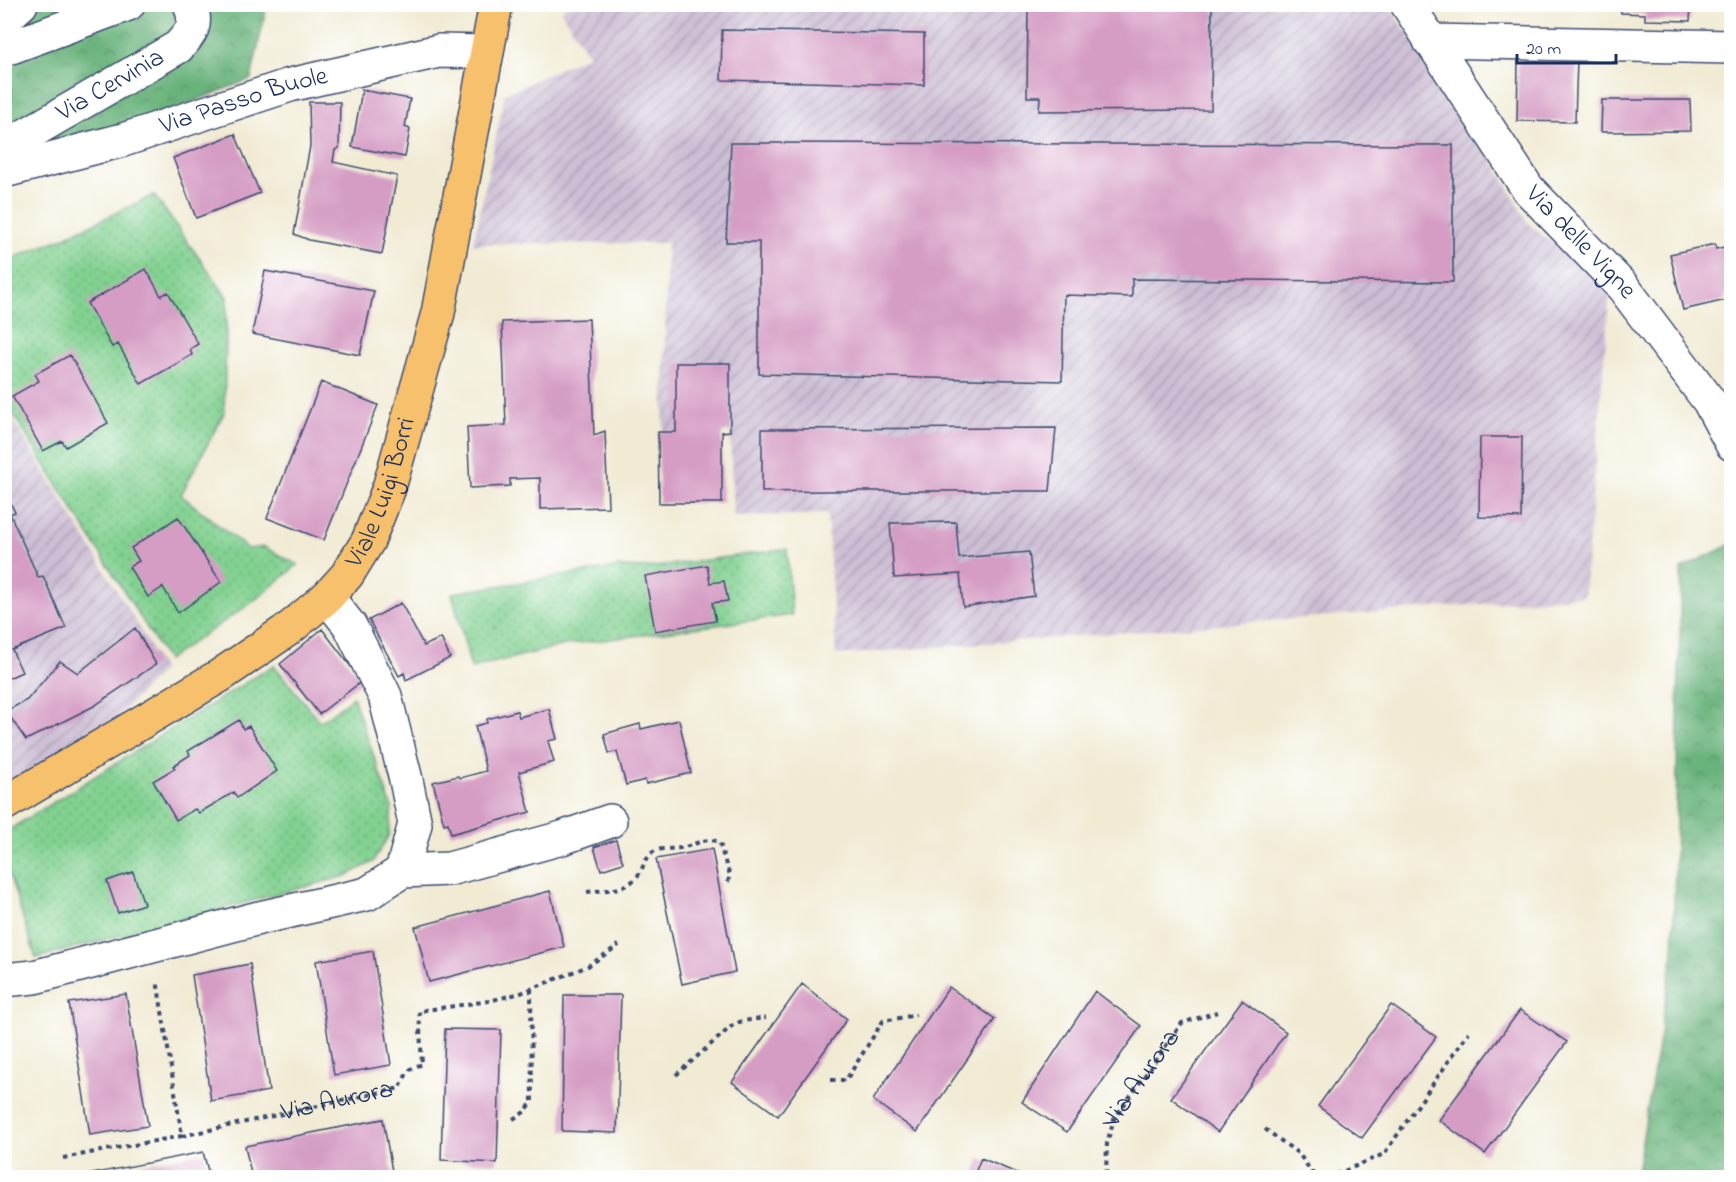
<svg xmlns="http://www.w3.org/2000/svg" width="1736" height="1182" viewBox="0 0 1736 1182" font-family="'Indie Flower',sans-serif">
<defs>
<pattern id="industrial-furrows" width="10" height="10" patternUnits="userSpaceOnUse" patternTransform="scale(1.5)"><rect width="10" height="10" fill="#ccbed4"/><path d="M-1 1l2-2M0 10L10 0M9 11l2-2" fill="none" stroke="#a59baf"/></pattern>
<pattern id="grass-dots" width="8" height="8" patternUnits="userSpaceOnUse" patternTransform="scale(1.5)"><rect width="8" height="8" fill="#82d191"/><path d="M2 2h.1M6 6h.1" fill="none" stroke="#6aaa7a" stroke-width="1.8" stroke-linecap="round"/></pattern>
<pattern id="forest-crowns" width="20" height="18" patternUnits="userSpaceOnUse" patternTransform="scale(1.5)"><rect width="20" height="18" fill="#69b37b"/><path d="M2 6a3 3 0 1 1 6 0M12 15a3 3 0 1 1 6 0" fill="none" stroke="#569268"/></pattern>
</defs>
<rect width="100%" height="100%" fill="#fff"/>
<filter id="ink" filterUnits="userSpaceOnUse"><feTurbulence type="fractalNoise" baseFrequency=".0167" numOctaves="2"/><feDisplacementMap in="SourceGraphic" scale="12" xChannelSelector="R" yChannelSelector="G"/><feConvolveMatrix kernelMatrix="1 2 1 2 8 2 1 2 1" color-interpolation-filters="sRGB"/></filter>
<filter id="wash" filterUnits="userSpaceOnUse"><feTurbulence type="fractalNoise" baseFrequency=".008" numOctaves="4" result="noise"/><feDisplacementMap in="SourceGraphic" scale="24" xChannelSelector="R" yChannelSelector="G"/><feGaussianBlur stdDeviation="1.35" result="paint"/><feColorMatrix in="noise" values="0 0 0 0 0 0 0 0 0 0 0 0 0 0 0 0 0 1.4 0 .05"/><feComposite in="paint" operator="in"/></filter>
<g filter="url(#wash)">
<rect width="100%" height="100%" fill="#f1ebd4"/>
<path fill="url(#industrial-furrows)" d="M567,5H1387L1462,104L1528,223L1610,290L1584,596L836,655L827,514L733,517L730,432L663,437L667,243L473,244L505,94L589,55L561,12Z
M4,405L135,620L163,670L63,772L4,808Z"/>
<path fill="url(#grass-dots)" stroke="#4e8078" stroke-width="1.5" d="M154,195L227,297L224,413L181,495L248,549L264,547L298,565L250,604L167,660L5,401V261L63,238Z
M787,549L792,615L565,645L471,668L452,593L619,567L647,568Z
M274,665L320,722L353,697L392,808L389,835L373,862L346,876L36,958L5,862L4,833Z"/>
<path fill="url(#forest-crowns)" stroke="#42716c" stroke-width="1.5" d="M5,5H267L251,79L5,175Z
M1731,544V1177H1636L1673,956L1681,569Z"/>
<g id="blocks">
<path fill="#d59dc4" d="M1028,4H1212L1211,110L1039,111L1040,97H1027Z
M1621,4H1691L1690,21L1645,20V14L1621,13Z
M722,30L924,34V85L721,80Z
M1518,58L1577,59L1575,122L1517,121Z
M362,90L410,99L405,127L410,129L405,157L352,147Z
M1602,100H1690L1691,131L1601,132Z
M309,102H340L339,148L335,150L333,162L397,176L382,254L309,240L294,234L310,146Z
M235,134L260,193L196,218L173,158Z
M731,143L1453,145V282L1132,279V297L1064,295L1062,381L759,374V242H726Z
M1715,244L1716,249L1732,245V294L1724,295L1726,300L1683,310L1670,254Z
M146,269L161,296L168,292L198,344L190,349L192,355L141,384L118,344L112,347L87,303Z
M265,271L374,291L360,355L252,334Z
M589,319L594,435L605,431L608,507L540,509V478L510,479V486L470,488L467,427L506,425L502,322Z
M70,355L108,423L66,447L62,441L43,451L12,396L39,381L35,374Z
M676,363H730V431L722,432V503H659L658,432H676Z
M321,382L378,405L324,540L267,518Z
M1056,428L1050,491H827L762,492V429Z
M1480,437H1522L1521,518L1479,517Z
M4,491L15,512L10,514L38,577L43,576L66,628L12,650L22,672L4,680Z
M178,517L221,582L178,613L163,587L148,597L129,567L139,561L131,548Z
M956,522L959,558L1029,552L1034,596L963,607L960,574L894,578L890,523Z
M707,565L710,583L724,581L728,601L712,603L716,621L655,631L645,576Z
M401,603L424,646L441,638L450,658L406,680L404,673L399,676L369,620Z
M135,628L156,664L94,706L26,740L6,711L27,700L60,661L78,673Z
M322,629L362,681L319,714L280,664Z
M549,709L557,739L548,741L554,762L519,772L530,812L451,834L448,823L444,824L433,782L458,776L460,778L486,771L475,726L487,723V719L517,711L519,717Z
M239,720L243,729L249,726L277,771L237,798L234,792L199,813L195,809L176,820L153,781L175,768L173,766L190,755L188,751Z
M679,720L691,773L646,784L645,780L626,785L617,752L609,753L604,734L640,724L641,729Z
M616,840L623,863L601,870L594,847Z
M712,849L735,972L682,984L656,859Z
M133,872L144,904L118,913L107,881Z
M550,891L564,947L429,982L415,927Z
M373,951L391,1065L334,1075L316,961Z
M250,964L269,1091L211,1101L192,975Z
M802,984L847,1019L778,1116L732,1082Z
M949,987L995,1019L917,1132L873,1100Z
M1095,991L1141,1026L1067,1132L1022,1102Z
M126,994L148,1126L90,1135L69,1003Z
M564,995H621L617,1133L562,1131Z
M1242,1000L1286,1032L1218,1132L1171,1098Z
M1391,1005L1436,1037L1362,1138L1318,1106Z
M1520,1010L1567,1042L1485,1154L1439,1120Z
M445,1029L501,1030L497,1163L441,1160Z
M383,1119L393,1177L252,1178L245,1146Z
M203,1152L210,1178H81V1176Z
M981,1158L1026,1177V1178H973Z
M1257,1172L1258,1178H1233V1176Z"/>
</g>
</g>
<g filter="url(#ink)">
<use href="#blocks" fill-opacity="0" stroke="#3b4b70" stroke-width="1.5"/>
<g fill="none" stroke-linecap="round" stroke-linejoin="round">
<g stroke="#3b4b70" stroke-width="36">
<g id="minor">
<path id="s3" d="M1407,4L1528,189L1623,287L1709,401L1732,444"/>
<path d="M4,19L21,4"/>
<path d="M1430,41L1732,47"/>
<path d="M4,45L11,47L128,4"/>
<path id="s4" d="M4,152L19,139L178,47C192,32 198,25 190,4"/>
<path id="s5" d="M4,171L123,140L290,85L439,51L487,52"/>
<path d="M402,871L449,869L562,838L610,821"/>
<path d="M4,980L34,977L259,918L367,894L402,871L415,824L406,780L385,696L350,626L327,597"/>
</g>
</g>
<g stroke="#3b4b70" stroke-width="36">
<g id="major">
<path id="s6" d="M4,804L221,675L290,628L327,597L347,575L368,541L389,488L438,313L496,4"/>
</g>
</g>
<g stroke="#3b4b70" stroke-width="4" stroke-dasharray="4.5 4.5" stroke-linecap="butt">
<path d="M587,892C600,890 617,891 628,884C642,877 641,865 650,855C657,846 670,850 680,848C694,846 707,835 720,843L724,859L730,875L727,885"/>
<path d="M676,1075L733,1025L742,1021L766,1018"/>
<path d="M831,1080H846L883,1021L916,1015"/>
<path d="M513,1119L523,1113L532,1103L531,989"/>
<path d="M1265,1129L1299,1154L1316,1178"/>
<path id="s1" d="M182,1136L400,1088C405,1077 408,1066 422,1065L419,1011L489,1001L521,993L588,966L619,945"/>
<path d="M63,1158L182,1136L157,980"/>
<path id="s2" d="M1106,1174L1107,1143L1114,1119L1182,1023L1217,1012"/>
<path d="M1328,1178L1384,1154L1469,1032"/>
</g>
<use href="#minor" stroke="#fff" stroke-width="33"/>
<use href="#major" stroke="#f7c06c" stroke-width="33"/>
</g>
</g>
<g text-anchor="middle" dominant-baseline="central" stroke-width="4.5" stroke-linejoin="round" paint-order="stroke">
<g font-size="26" fill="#1b2f5e" stroke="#fff">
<text stroke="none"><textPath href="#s4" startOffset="126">Via Cervinia</textPath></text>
<text stroke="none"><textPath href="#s5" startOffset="250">Via Passo Buole</textPath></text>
<text stroke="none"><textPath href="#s3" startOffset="296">Via delle Vigne</textPath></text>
<text stroke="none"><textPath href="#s6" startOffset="504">Viale Luigi Borri</textPath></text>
<text stroke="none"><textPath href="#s2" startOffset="105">Via Aurora</textPath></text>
<text stroke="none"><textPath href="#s1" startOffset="159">Via Aurora</textPath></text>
</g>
</g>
<rect width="1736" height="1182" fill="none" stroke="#fff" stroke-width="24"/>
<path d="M1517 54v9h99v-9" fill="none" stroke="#1b2f5e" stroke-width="3"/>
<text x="1526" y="54" font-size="18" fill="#1b2f5e" stroke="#ffffff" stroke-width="4.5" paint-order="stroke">20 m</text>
</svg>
